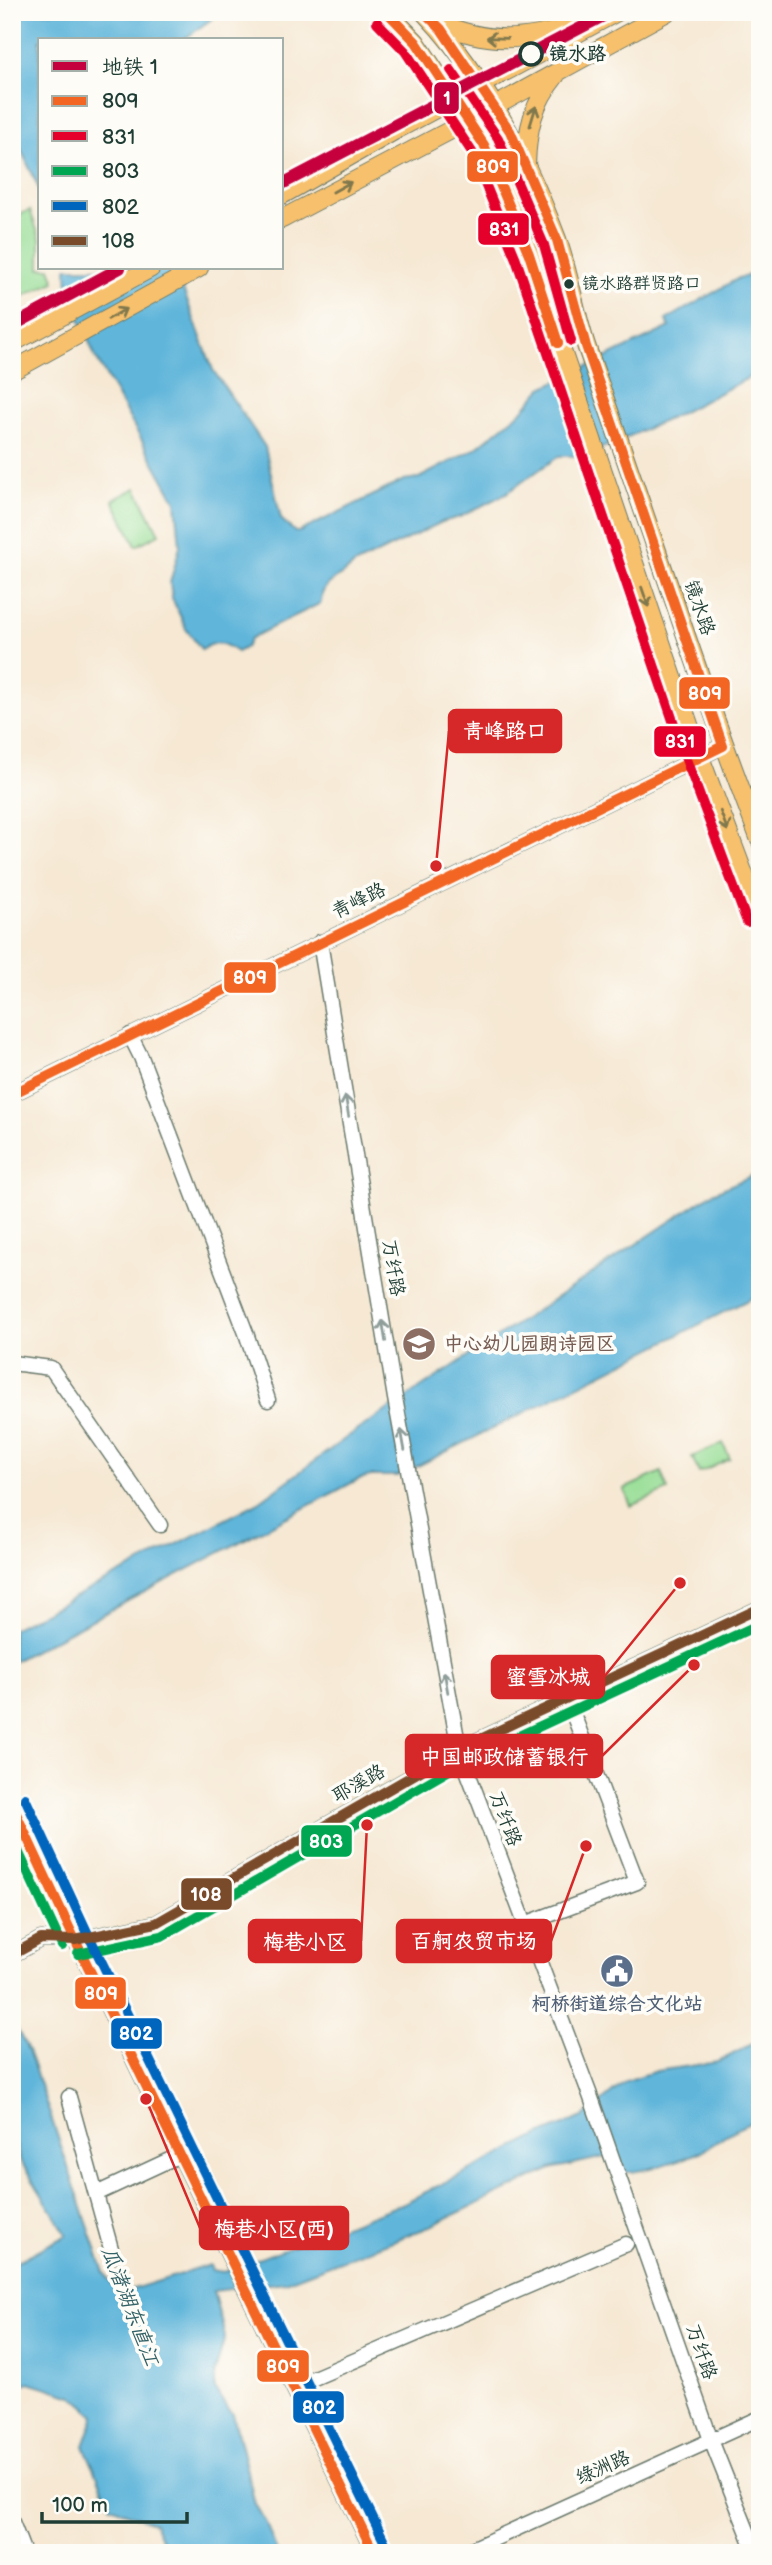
<svg xmlns="http://www.w3.org/2000/svg" width="772" height="2565" viewBox="0 0 772 2565" font-family="'Balsamiq Sans','LXGW WenKai TC',sans-serif">
<rect width="100%" height="100%" fill="#fdfcf7"/>
<filter id="ink" filterUnits="userSpaceOnUse"><feTurbulence type="fractalNoise" baseFrequency=".0143" numOctaves="2"/><feDisplacementMap in="SourceGraphic" scale="14" xChannelSelector="R" yChannelSelector="G"/><feConvolveMatrix kernelMatrix="1 2 1 2 8 2 1 2 1" color-interpolation-filters="sRGB"/></filter>
<filter id="wash" filterUnits="userSpaceOnUse"><feTurbulence type="fractalNoise" baseFrequency=".00686" numOctaves="4" result="noise"/><feDisplacementMap in="SourceGraphic" scale="28" xChannelSelector="R" yChannelSelector="G"/><feGaussianBlur stdDeviation="1.57" result="paint"/><feColorMatrix in="noise" values="0 0 0 0 0 0 0 0 0 0 0 0 0 0 0 0 0 1.4 0 .05"/><feComposite in="paint" operator="in"/></filter>
<g filter="url(#wash)">
<rect width="100%" height="100%" fill="#f6e8d3"/>
<path fill="#98de96" stroke="#5c8e65" stroke-width="2" d="M30,210L40,239V268H50L55,282L12,301V218Z
M136,488L159,534L136,546L113,500Z
M723,1443L730,1459L699,1473L692,1457Z
M661,1472L668,1490L631,1506L624,1489Z"/>
<path fill="#5eb5da" stroke="#3e7987" stroke-width="2" d="M12,12H221L183,40H40V191L12,130Z
M67,268H175L213,370L265,447L281,519L295,532H299L404,480L419,478L475,449L522,411L542,388L670,327L666,320L739,278L760,272V372L675,416L584,456H559L505,494L460,517L442,522L354,565C342,578 320,581 321,603L251,638L246,647L237,652C224,643 216,639 202,650L186,629L172,598L170,583L180,546L176,502L95,356L68,290Z
M760,1172V1294L398,1476H371L359,1479L12,1662V1629L259,1502L350,1435L713,1193Z
M12,2020L28,2050L104,2272L112,2285L127,2291L210,2265L212,2270L224,2272L404,2203L544,2133L583,2117L626,2081L656,2071L718,2062L760,2040V2120C737,2125 722,2140 702,2151C688,2158 638,2174 623,2172L609,2156L551,2169L424,2229L285,2282L213,2291L225,2336L215,2373V2389L228,2410L233,2414L255,2504L266,2523L277,2553H168L154,2523L111,2506L84,2446L95,2415L73,2396L29,2382L12,2389V2264L67,2235L20,2160L12,2132Z"/>
</g>
<g filter="url(#ink)">
<g fill="none" stroke-linecap="round" stroke-linejoin="round">
<g stroke="#6a796c" stroke-width="17">
<path id="minor" d="M12,928V949
M320,942L395,1398L459,1749L590,2095L711,2440L756,2553
M130,1035L141,1057L246,1333L268,1400
M12,1094L723,746
M12,1363L51,1368L160,1525
M12,1804L75,1940L374,2553
M525,1924L637,1882L567,1698
M12,1955L41,1939L75,1940L156,1923L459,1749L760,1608
M69,2097L113,2256
M96,2194L180,2155
M293,2387L626,2244
M12,2522L24,2553
M463,2553L760,2418"/>
</g>
<g stroke="#6a796c" stroke-width="20">
<path id="major" d="M387,12L416,42L484,145L529,254L700,757L760,917
M424,12C484,75 527,159 557,239C570,275 575,315 588,351C646,514 698,679 760,840
M436,22C487,44 521,42 575,26
M526,165C527,129 533,103 556,75
M282,195L394,131L617,12
M282,219L468,121L667,12
M12,343L151,268
M12,371L199,268"/>
</g>
<use href="#minor" stroke="#fff" stroke-width="14"/>
<use href="#major" stroke="#f7c06c" stroke-width="18"/>
<g stroke="#fdfcf7" stroke-width="16">
<path id="bus-1" d="M387,12L416,42L484,145L529,254L558,343
M12,1094L723,746L586,346L557,240L510,131L441,29L424,12
M12,1805L75,1940L374,2553"/>
</g>
<g stroke="#fdfcf7" stroke-width="16">
<path id="bus-2" d="M377,22L405,51L472,152L516,259L687,762L747,922
M451,70L498,138L544,245L571,341"/>
</g>
<g stroke="#fdfcf7" stroke-width="16">
<path id="bus-3" d="M12,1838L62,1946
M78,1954L162,1936L465,1761L760,1624"/>
</g>
<g stroke="#fdfcf7" stroke-width="16">
<path id="bus-4" d="M25,1798L88,1934L387,2547"/>
</g>
<g stroke="#fdfcf7" stroke-width="16">
<path id="bus-5" d="M12,1955L41,1939L75,1940L156,1923L459,1749L760,1608"/>
</g>
<use href="#bus-1" stroke="#f26522" stroke-width="10"/>
<use href="#bus-2" stroke="#e4002b" stroke-width="10"/>
<use href="#bus-3" stroke="#00a651" stroke-width="10"/>
<use href="#bus-4" stroke="#0065bd" stroke-width="10"/>
<use href="#bus-5" stroke="#7a4b2a" stroke-width="10"/>
<g stroke="#fdfcf7" stroke-width="18">
<path id="metro-1" d="M282,184L611,12
M12,326L120,268"/>
</g>
<use href="#metro-1" stroke="#c5003e" stroke-width="12"/>
</g>
<defs><path id="oneway-shaft" d="M-6 0H5M1.5-3L5.5 0L1.5 3" fill="none" stroke-width="1.6" stroke-linecap="round" stroke-linejoin="round" transform="scale(1.75)"/></defs>
<g stroke="#80784d">
<use href="#oneway-shaft" transform="translate(497 38) rotate(-178)"/>
<use href="#oneway-shaft" transform="translate(533 116) rotate(-73)"/>
<use href="#oneway-shaft" transform="translate(342 187) rotate(-29)"/>
<use href="#oneway-shaft" transform="translate(117 314) rotate(-30)"/>
<use href="#oneway-shaft" transform="translate(645 597) rotate(71)"/>
<use href="#oneway-shaft" transform="translate(724 821) rotate(69)"/>
</g>
<g stroke="#8f9e9a">
<use href="#oneway-shaft" transform="translate(347 1106) rotate(-99)"/>
<use href="#oneway-shaft" transform="translate(384 1331) rotate(-99)"/>
<use href="#oneway-shaft" transform="translate(403 1440) rotate(-100)"/>
<use href="#oneway-shaft" transform="translate(446 1682) rotate(-100)"/>
</g>
</g>
<defs>
<g id="school-disc" transform="scale(1.75)"><circle r="9.5" fill="#8d6e63" stroke="#fdfcf7"/><path d="M0-5L7-2L0 1L-7-2ZM-4 1L0 2.5L4 1V4Q0 6-4 4Z" fill="#fff"/></g>
<g id="civic-disc" transform="scale(1.75)"><circle r="9.5" fill="#5c6f8a" stroke="#fdfcf7"/><path d="M-.6-6.5H3V-4.5H.6V-3L4-1V1h2V6H-6V1h2V-1L-.6-3ZM-1.2 2.5V6h2.4V2.5Z" fill="#fff"/></g>
</defs>
<g fill-rule="evenodd">
<use href="#school-disc" x="419" y="1344"/>
<use href="#civic-disc" x="617" y="1971"/>
</g>
<circle fill="#fdfcf7" stroke="#1f3d34" stroke-width="3.5" cx="531" cy="54" r="11"/>
<circle fill="#1f3d34" stroke="#fdfcf7" stroke-width="2.5" cx="569" cy="284" r="6"/>
<g text-anchor="middle" dominant-baseline="central" stroke-width="7" stroke-linejoin="round" paint-order="stroke">
<g font-size="17" fill="#1f3d34" stroke="#fdfcf7" text-anchor="start">
<text x="582" y="284">镜水路群贤路口</text>
</g>
<g font-size="19" font-weight="bold" fill="#1f3d34" stroke="#fdfcf7" text-anchor="start">
<text x="549" y="54">镜水路</text>
</g>
<g font-size="19" fill="#1f3d34" stroke="#fdfcf7">
<text transform="translate(699 608) rotate(71)">镜水路</text>
<text transform="translate(359 901) rotate(-26)">青峰路</text>
<text transform="translate(393 1268) rotate(81)">万纤路</text>
<text transform="translate(359 1784) rotate(-30)">耶溪路</text>
<text transform="translate(505 1819) rotate(69)">万纤路</text>
<text transform="translate(701 2352) rotate(71)">万纤路</text>
<text transform="translate(603 2468) rotate(-24)">绿洲路</text>
</g>
<g font-size="19" font-weight="bold" fill="#785e54" stroke="#fdfcf7" text-anchor="start">
<text x="444" y="1344">中心幼儿园朗诗园区</text>
</g>
<g font-size="19" font-weight="bold" fill="#4e5e75" stroke="#fdfcf7">
<text x="617" y="2004">柯桥街道综合文化站</text>
</g>
<g font-size="21" font-style="italic" fill="#326166" stroke="#fdfcf7">
<text transform="translate(130 2306) rotate(69)">瓜渚湖东直江</text>
</g>
</g>
<path fill="none" stroke="#d62828" stroke-width="2.5" d="M436 866L449 731M680 1583L604 1677M694 1665L602 1756M586 1846L551 1941M367 1825L361 1941M146 2099L200 2228"/>
<g fill="#d62828" stroke="#fdfcf7" stroke-width="2.5">
<circle cx="436" cy="866" r="7"/>
<circle cx="680" cy="1583" r="7"/>
<circle cx="694" cy="1665" r="7"/>
<circle cx="586" cy="1846" r="7"/>
<circle cx="367" cy="1825" r="7"/>
<circle cx="146" cy="2099" r="7"/>
</g>
<g fill="#d62828" stroke="#d62828" stroke-width="2.5">
<rect x="449" y="710" width="112" height="42" rx="7"/>
<rect x="492" y="1656" width="112" height="42" rx="7"/>
<rect x="406" y="1735" width="196" height="42" rx="7"/>
<rect x="397" y="1920" width="154" height="42" rx="7"/>
<rect x="249" y="1920" width="112" height="42" rx="7"/>
<rect x="200" y="2207" width="148" height="42" rx="7"/>
</g>
<g font-size="21" text-anchor="middle" font-weight="bold" fill="#fff">
<text x="505" y="738">青峰路口</text>
<text x="548" y="1684">蜜雪冰城</text>
<text x="504" y="1764">中国邮政储蓄银行</text>
<text x="474" y="1948">百舸农贸市场</text>
<text x="305" y="1949">梅巷小区</text>
<text x="274" y="2236">梅巷小区(西)</text>
</g>
<g stroke="#fdfcf7" stroke-width="2.5">
<rect x="433" y="81" width="27" height="34" rx="7" fill="#c5003e"/>
<rect x="466" y="150" width="53" height="33" rx="7" fill="#f26522"/>
<rect x="477" y="212" width="53" height="34" rx="7" fill="#e4002b"/>
<rect x="678" y="676" width="53" height="34" rx="7" fill="#f26522"/>
<rect x="653" y="725" width="54" height="33" rx="7" fill="#e4002b"/>
<rect x="223" y="961" width="54" height="33" rx="7" fill="#f26522"/>
<rect x="300" y="1824" width="53" height="34" rx="7" fill="#00a651"/>
<rect x="180" y="1877" width="53" height="34" rx="7" fill="#7a4b2a"/>
<rect x="74" y="1976" width="53" height="34" rx="7" fill="#f26522"/>
<rect x="110" y="2017" width="53" height="33" rx="7" fill="#0065bd"/>
<rect x="256" y="2349" width="54" height="34" rx="7" fill="#f26522"/>
<rect x="292" y="2390" width="53" height="34" rx="7" fill="#0065bd"/>
</g>
<g font-size="19" text-anchor="middle" font-weight="bold" fill="#fff">
<text x="447" y="105">1</text>
<text x="493" y="173">809</text>
<text x="504" y="236">831</text>
<text x="705" y="700">809</text>
<text x="680" y="748">831</text>
<text x="250" y="984">809</text>
<text x="326" y="1848">803</text>
<text x="206" y="1901">108</text>
<text x="101" y="2000">809</text>
<text x="136" y="2040">802</text>
<text x="283" y="2373">809</text>
<text x="319" y="2414">802</text>
</g>
<rect width="772" height="2565" fill="none" stroke="#fdfcf7" stroke-width="42"/>
<rect x="38" y="38" width="245" height="231" fill="#fdfcf7" stroke="#a4b0a9" stroke-width="2"/>
<rect x="52" y="61" width="35" height="10" fill="#c5003e" stroke="#a4b0a9" stroke-width="2"/>
<text x="102" y="74" font-size="21" fill="#1f3d34">地铁 1</text>
<rect x="52" y="96" width="35" height="10" fill="#f26522" stroke="#a4b0a9" stroke-width="2"/>
<text x="102" y="108" font-size="21" fill="#1f3d34">809</text>
<rect x="52" y="131" width="35" height="10" fill="#e4002b" stroke="#a4b0a9" stroke-width="2"/>
<text x="102" y="144" font-size="21" fill="#1f3d34">831</text>
<rect x="52" y="166" width="35" height="10" fill="#00a651" stroke="#a4b0a9" stroke-width="2"/>
<text x="102" y="178" font-size="21" fill="#1f3d34">803</text>
<rect x="52" y="201" width="35" height="10" fill="#0065bd" stroke="#a4b0a9" stroke-width="2"/>
<text x="102" y="214" font-size="21" fill="#1f3d34">802</text>
<rect x="52" y="236" width="35" height="10" fill="#7a4b2a" stroke="#a4b0a9" stroke-width="2"/>
<text x="102" y="248" font-size="21" fill="#1f3d34">108</text>
<path d="M42 2512v10h145v-10" fill="none" stroke="#1f3d34" stroke-width="3.5"/>
<text x="52" y="2512" font-size="21" fill="#1f3d34" stroke="#fdfcf7" stroke-width="5" paint-order="stroke">100 m</text>
</svg>
